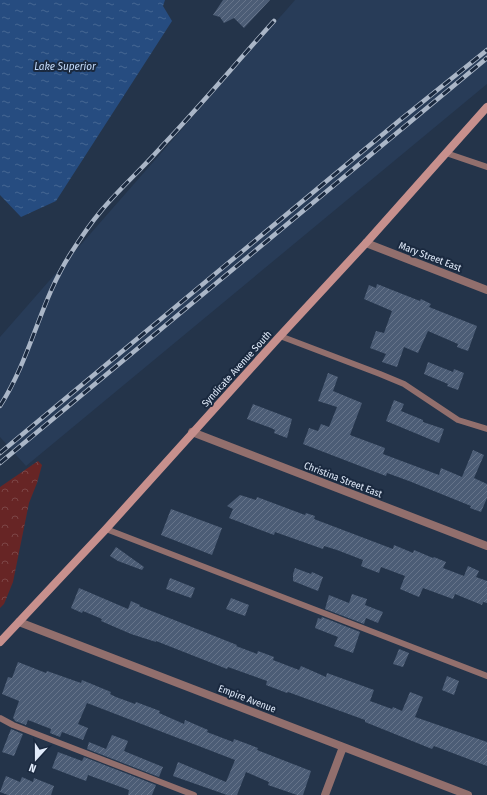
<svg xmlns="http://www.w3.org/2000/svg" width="487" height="795" viewBox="0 0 487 795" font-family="'Fira Sans Condensed',sans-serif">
<defs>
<pattern id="forest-crowns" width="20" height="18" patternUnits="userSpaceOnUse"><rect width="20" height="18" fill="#672525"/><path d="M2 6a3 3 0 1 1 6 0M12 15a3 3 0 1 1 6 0" fill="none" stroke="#7c4546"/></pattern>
<pattern id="water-ripples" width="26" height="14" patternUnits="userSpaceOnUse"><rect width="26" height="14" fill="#264c80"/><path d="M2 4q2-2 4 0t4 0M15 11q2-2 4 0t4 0" fill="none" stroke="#456693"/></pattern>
<pattern id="building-hatch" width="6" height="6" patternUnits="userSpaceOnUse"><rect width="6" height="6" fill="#4c5d76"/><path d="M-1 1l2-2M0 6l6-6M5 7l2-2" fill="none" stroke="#66748a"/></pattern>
</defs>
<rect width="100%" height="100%" fill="#24344a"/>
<path fill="#283c58" d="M295,0H487V84L26,466L0,437V337Z"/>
<path fill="url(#forest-crowns)" d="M38,461L42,465L37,483L29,503L13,582L4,604L0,608V487Z"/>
<path fill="url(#water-ripples)" d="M0,0H165L163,6L172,21L56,201L21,217L0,195Z"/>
<path fill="url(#building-hatch)" d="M223,0H270L244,28L234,18L224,23L220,17L213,15Z
M377,284L420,301L421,299L431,304L429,307L477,326L468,351L457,347L458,344L428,331L418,353L404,347L397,367L382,362L386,354L370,348L376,331L384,333L392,311L364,299L369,285L376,288Z
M428,362L453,372L454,369L464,373L458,390L447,386L448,384L424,374Z
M328,373L338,377L333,391L362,403L350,435L385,448L383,454L439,475L441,468L462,477L473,450L484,455L474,478L487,484V498L481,512L470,508L471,506L409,481L387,473L386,476L303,444L309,428L318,431L321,424L329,427L337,407L318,401Z
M394,400L404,404L401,411L423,420V422L444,429L439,443L386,421Z
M253,404L292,419L287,438L274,433L275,430L271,428L247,419Z
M240,495L256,500L257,497L305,515L306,513L315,516L314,519L393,549L394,545L413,553L414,550L433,558L434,557L446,562L443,568L464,576L468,566L479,571L476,577L487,581V603L483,602L482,605L455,594L453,599L423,588L419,597L400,589L405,576L381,567L379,573L361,566L363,560L337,550L324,546L323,549L275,532L274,535L229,518L233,509L227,506Z
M171,509L222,528L212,555L161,535Z
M116,547L144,567L142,570L118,561L110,556Z
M295,568L311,574L312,572L323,577L318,591L293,581V574Z
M170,578L195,588L191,598L166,589Z
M79,588L128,609L131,601L140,605L139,606L237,645L236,646L257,654L258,651L274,657L273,660L299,670L301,666L326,677L327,673L374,690L370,701L392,709L393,707L402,711L410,692L423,697L415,717L487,742V766L434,746L432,749L365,722V720L288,692L287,693L266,685L267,681L228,667L227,669L222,667L156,641V642L131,634L101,621L102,619L83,611L82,613L71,608Z
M352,594L367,599L365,605L383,612L378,623L366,618L364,624L325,609L329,595L349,603Z
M231,598L249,605L245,616L226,609Z
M322,617L360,632L353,653L334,646L338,637L315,628L318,618L321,619Z
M399,649L409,653L403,667L393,664Z
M18,662L46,673L47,671L81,683L82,680L111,692L110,694L116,697L135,704L136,702L160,711L159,713L184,724L185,720L208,730L207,732L233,742L234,739L245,743L258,748L257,750L311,771L303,795H297L268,785L269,782L246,772L237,795H227L173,776L178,762L226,782L235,760L87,703L78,724L88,728L83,740L62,732L60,737L50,733L51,729L28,720L26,725L15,721L14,719L13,718L19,701L2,694L8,677L12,678Z
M447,676L459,681L454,695L442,690Z
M11,729L23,734L14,756L2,752Z
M112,735L128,741L124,751L163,767L159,777L87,749L89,742L106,749Z
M58,752L82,761L84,757L156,785L152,795H128L129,790L88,775L86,781L52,768Z
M6,776L20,782L22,777L33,782L34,778L54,786L51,795H8L0,792Z"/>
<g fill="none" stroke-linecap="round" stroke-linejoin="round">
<path stroke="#926f6d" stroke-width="6" d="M446,153L487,167
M280,336L380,374L404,384L458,420L487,429
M106,529L487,676
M0,718L13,725L194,795"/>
<path stroke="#926f6d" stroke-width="8" d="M366,243L487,290
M192,432L487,546
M19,622L468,795
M325,795L343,747"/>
<path stroke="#c7908d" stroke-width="8" d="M0,642L106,529L280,336L366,243L487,107"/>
<g stroke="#aab6c7" stroke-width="4.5">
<path id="rail" d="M0,406C31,358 40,301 71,253C80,239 90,224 101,211C120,188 143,168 163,145C201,105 237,62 274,21
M0,453L400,120L487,50
M0,463L487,58"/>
</g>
<use href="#rail" stroke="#1a293f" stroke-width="3" stroke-dasharray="9" stroke-linecap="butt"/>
</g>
<g text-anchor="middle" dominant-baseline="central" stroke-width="4" stroke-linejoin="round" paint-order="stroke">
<g font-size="10" fill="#e1ebfa" stroke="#1a293f">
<text transform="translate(430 257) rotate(21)">Mary Street East</text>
<text transform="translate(237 369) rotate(-48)">Syndicate Avenue South</text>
<text transform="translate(343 480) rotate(21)">Christina Street East</text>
<text transform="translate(247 699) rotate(21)">Empire Avenue</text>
</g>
<g font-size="11" font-style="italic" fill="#c2d9f9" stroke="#1a293f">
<text x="65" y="66">Lake Superior</text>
</g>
</g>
<g transform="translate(36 759) rotate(201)" stroke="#1a293f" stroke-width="3" paint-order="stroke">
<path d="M0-3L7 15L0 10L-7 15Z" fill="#e1ebfa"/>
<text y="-6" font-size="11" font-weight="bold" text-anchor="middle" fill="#e1ebfa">N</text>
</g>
</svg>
